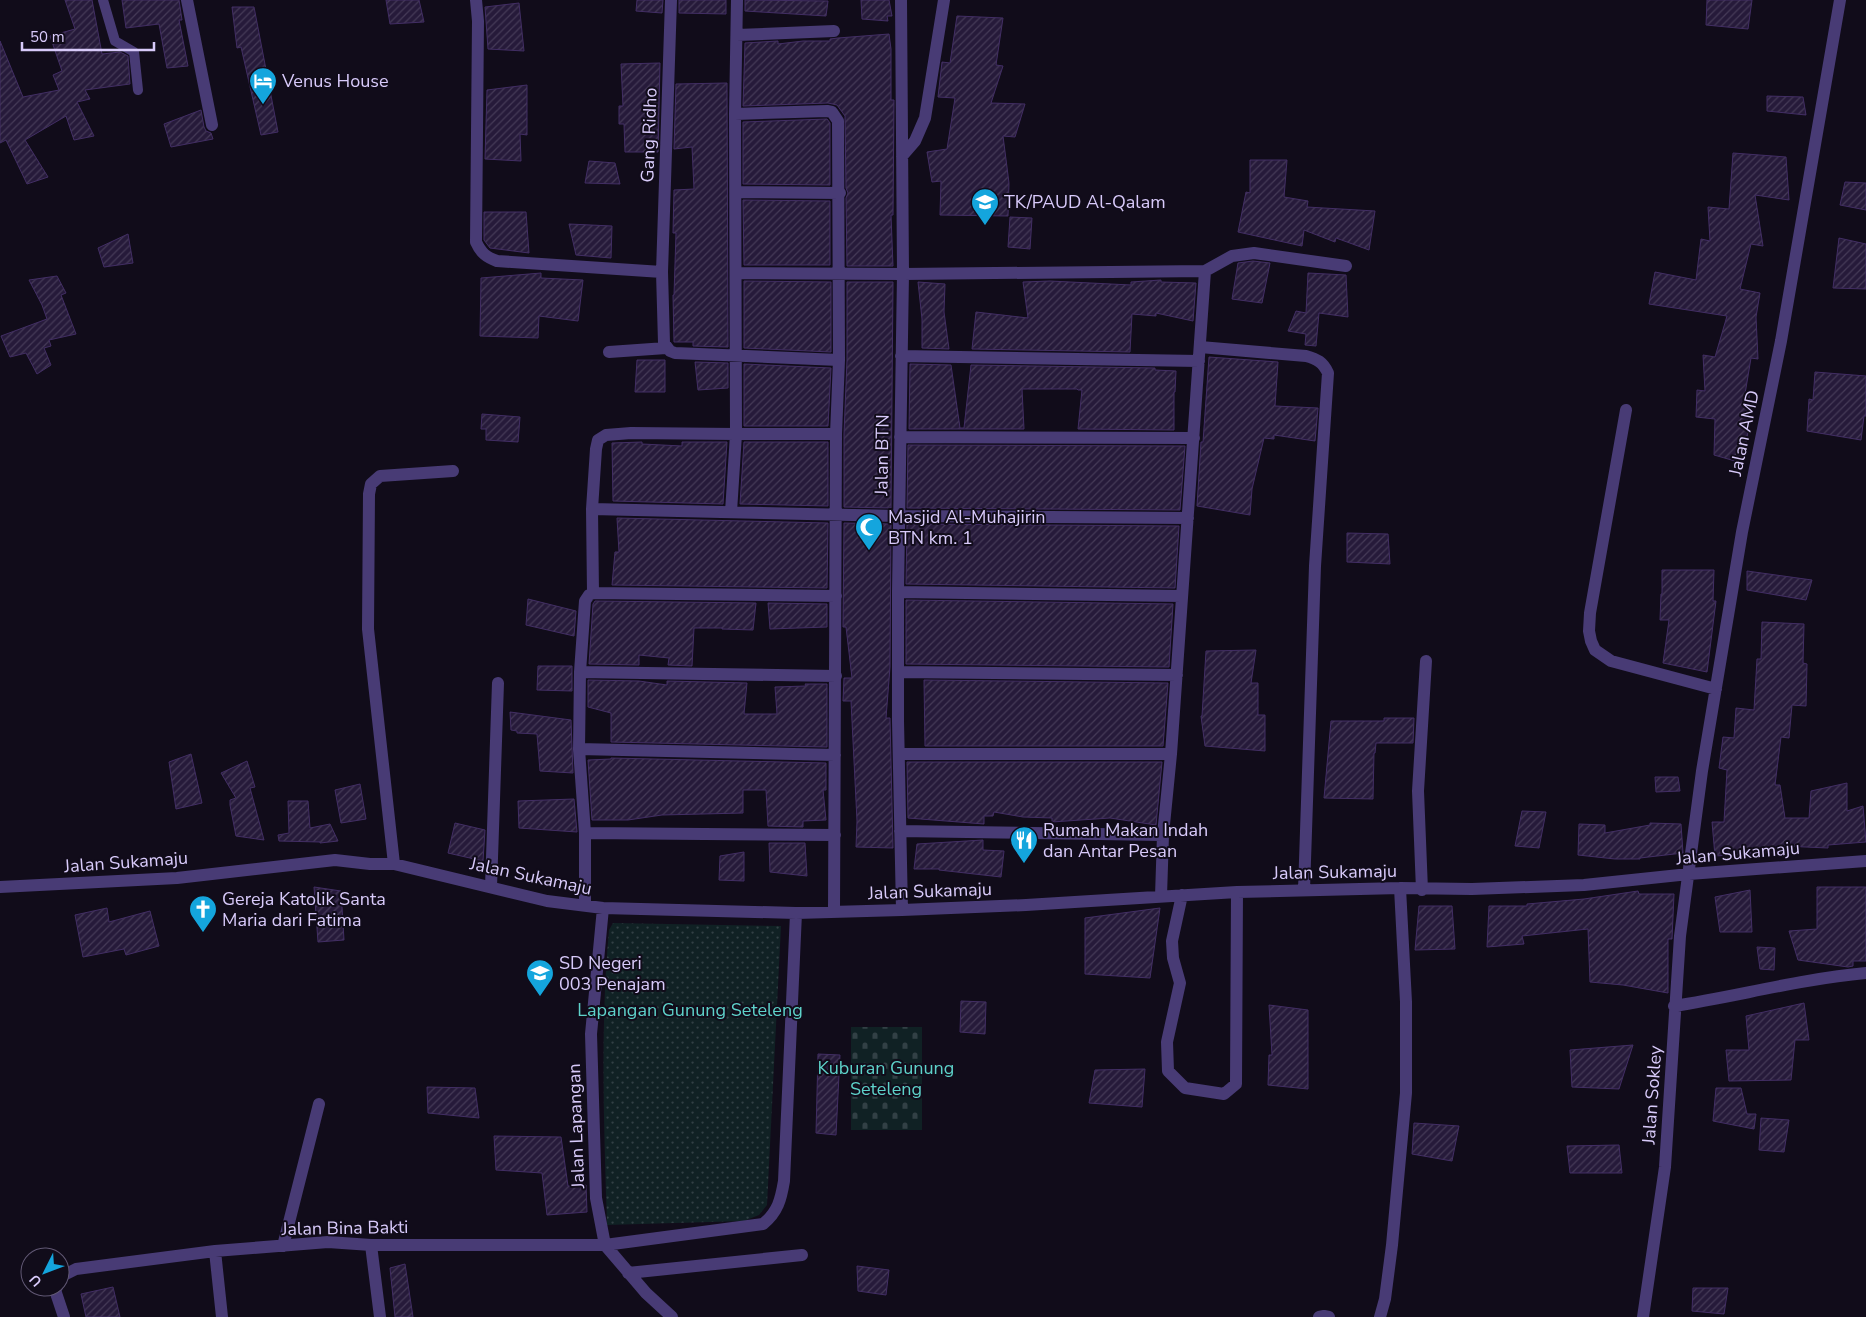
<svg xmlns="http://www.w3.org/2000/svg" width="1866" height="1317" viewBox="0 0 1866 1317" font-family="'Nunito Sans',sans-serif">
<defs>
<pattern id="green-dots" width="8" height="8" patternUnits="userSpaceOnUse" patternTransform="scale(1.25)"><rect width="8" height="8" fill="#102124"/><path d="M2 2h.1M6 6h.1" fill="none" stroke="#324045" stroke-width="1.8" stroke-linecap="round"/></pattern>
<pattern id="cemetery-stones" width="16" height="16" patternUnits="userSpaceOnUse" patternTransform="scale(1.25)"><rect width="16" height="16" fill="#102124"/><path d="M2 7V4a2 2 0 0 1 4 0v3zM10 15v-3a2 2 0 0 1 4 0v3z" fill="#324045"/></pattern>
<pattern id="building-hatch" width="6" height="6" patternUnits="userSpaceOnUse" patternTransform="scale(1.25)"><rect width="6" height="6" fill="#261a3a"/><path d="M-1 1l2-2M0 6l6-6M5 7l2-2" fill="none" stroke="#453a57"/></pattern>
</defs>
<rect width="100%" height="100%" fill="#110c1a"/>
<path fill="url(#green-dots)" d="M613,923L781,926L767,1205L759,1215L744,1221L607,1225C604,1127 600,1028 609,930Z"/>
<path fill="url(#cemetery-stones)" d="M851,1027H922V1130H851Z"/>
<path fill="url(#building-hatch)" stroke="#422e64" d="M65,0H92L102,54L120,52L128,56L130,84L85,90L90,99L77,102L94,136L74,140L66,116L25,140L48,177L27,184L6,140L0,143V41L23,97L59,90L53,75L62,71L50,36L75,29Z
M122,0H179L182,20H179L188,66L167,68L159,24L126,28Z
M386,0H419L424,22L390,24Z
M637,0H663L662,13L636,11Z
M679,0H726V14L679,13Z
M745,0L828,1L826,16L745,11Z
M861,0H889L892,16H887L888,21L862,19Z
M1707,0H1752L1748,29L1706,25Z
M519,3L524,51L488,49L485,7Z
M232,7H254L278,132L261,135L241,47L237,48Z
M957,16L1003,18L996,65L1003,66L991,103L1025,104L1015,137L1003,136L1009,183L1008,216L940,215L941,181L932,182L927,152L947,149L955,98L938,97L942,62L950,63Z
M889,34L891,49V100H894L893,215H891L893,266H847L846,198L848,193L846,188L845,116L837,105L828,103L743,106L745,43L778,41V44L803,41H830V39L838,38Z
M660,63L658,152H625L624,124H619V106H623L621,64Z
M727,83L728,347L693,346V342H674L673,295H674L676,233H673L674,190L694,189L692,147L674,149L676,84Z
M527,85V135L520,134L521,161L485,159L487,90Z
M1767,96L1803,97L1806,115L1767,111Z
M201,110L204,127L206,131L211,133L213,139L171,147L164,124Z
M827,119L830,123V185L743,184V122Z
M1733,153L1786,157L1789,200L1755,195L1763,246L1751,244L1740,289L1760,293L1756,317L1758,359L1751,358L1745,394L1749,395L1750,422L1742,463L1714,455L1715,419L1696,417L1697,390L1705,391L1703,355L1715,357L1727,316L1649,304L1655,272L1696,280L1701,239L1710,241L1708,207L1729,209Z
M1250,160H1287L1284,197L1308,201L1307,207L1375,211L1369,250L1336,238L1335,242L1304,230L1302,246L1238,232L1246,192L1250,193Z
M589,161L615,163L620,184L585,183Z
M1845,182L1866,183V210L1840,205Z
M743,200L830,201V265H744Z
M484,212H526L529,253L490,248L484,240Z
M1010,217L1032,218L1030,249L1008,247Z
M569,224L612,226L611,258L576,255Z
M128,234L133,263L104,267L98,248Z
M1839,238L1866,244V289L1833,288Z
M1253,261L1270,263L1262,303L1232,299L1238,263Z
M541,273V278L583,280L578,321L539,316L538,338L480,336L481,278Z
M1308,273L1346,275L1348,317L1319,313L1316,346L1305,345L1306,334L1288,331L1296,311L1306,313Z
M57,276L66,293L61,295L76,334L49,340L51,346L44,348L51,365L37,374L26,353L10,357L1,336L47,319L42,305L29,280Z
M1161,280V282L1196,283L1193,321L1156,313V316L1132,314L1130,352L972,349L976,312L1028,318L1023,282L1050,281L1131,285V282Z
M744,281L831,282V352L744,348Z
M847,282H893L891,508L844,507V434L847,360Z
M918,282L945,284L944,312L949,349L922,348V319Z
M1209,357L1278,362L1275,406L1318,408L1315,441L1274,435V439L1264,438L1252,489L1250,515L1197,506L1201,442H1203Z
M637,360H665V392H635Z
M695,362L728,363V388L698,390Z
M744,364L831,368L828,426H744Z
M910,364L951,365L960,428H964L971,365L1155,368V370L1176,371L1175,392H1174V430L1078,429L1082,390H1078L1077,389H1022L1024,429H909Z
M1815,372L1866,376V416H1864L1861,440L1807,431L1809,399L1813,400Z
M482,414L520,417L518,442L486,440V429H481Z
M642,442V444L682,446V442H727L723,504L613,501L612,443Z
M744,442H828V506L740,504Z
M908,445L1185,446L1180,510L907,508Z
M617,518L828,523L827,588L612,585L615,552H619Z
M844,523L891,524L890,667L886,718H890L893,848L856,847L857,821L851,701H843L844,678H852L846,627H843Z
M907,524L1179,526L1175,588L906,584Z
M1347,533L1388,534L1390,564L1347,562Z
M1662,570H1714L1713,601H1716L1707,672L1663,663L1669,620H1660L1661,594H1662Z
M1747,571L1812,580L1806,600L1747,590Z
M528,599L576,611L574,636L526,625Z
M906,600L1173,604L1169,667L906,664Z
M595,601L756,603L753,630L722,629V628H694L692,666L668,665L669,658L639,655V665L589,664L593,604Z
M768,603L827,604V627L770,629Z
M1762,622L1804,624L1803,663L1807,664L1806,706L1792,705L1789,738L1781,737L1775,785H1780L1785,818H1809L1811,791L1847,783V811L1863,806L1866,842L1828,845V848L1783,846L1784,852L1715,856L1712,822H1724L1727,770L1719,768L1723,737L1734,738L1736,708L1754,710L1757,659H1761Z
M1256,650L1251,683H1258V715H1265V751L1205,746L1201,716H1202L1206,651Z
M538,666H572V691L537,690Z
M588,680L639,681L667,685V681L747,683L744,714H777L775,687L806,686L805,684H827V747L611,742V713L588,707Z
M924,680L1168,683L1163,746H925Z
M510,712L571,720L573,773L540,771L537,734L517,733V731L511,730Z
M1384,718H1414L1413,743H1376L1375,753H1374L1373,799L1324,798L1331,721H1384Z
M191,754L202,803L176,809L169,762Z
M611,758L826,763V790H823L826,820L803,821V827L768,826L766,790H743V813L662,815L628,820H592L588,760L611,759Z
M247,761L255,787L250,788L264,840L236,836L230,805V800L236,798L221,773Z
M907,762H1162L1156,825L1110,818L1052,822V818L1023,817L994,812L993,816H984V824L908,818Z
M1655,777H1678L1680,791L1656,792Z
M360,784L366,819L341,823L335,790Z
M574,799L577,832L519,828L518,801Z
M288,801H308L310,828L330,824L338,841L320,843V842L279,841L278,835L289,833Z
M1522,811L1546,812L1539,848L1515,846Z
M455,823L485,830L483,861L448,853Z
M1650,823L1681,824L1683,853L1640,858V859H1615L1578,855L1579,824L1605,825V833L1650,825Z
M983,840V850L1004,851L1001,877L939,870V869H914L917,844Z
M769,843H805L807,876L770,872Z
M744,852V881L719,880L720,856Z
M314,887L341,891L344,940L318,942Z
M1817,887H1866V961H1853V966L1848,967L1798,960L1789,931L1817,929Z
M1750,890L1752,932H1720L1715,897Z
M1638,891L1639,894H1674L1672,939H1668V993L1623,985L1590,982L1588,929L1522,936L1524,944L1487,947L1489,906H1527V904L1584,899Z
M1419,906H1452L1455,949L1415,950Z
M107,908L109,922L150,911L159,946L126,955L124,949L83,957L75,915Z
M1160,908L1150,978L1085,974V918Z
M1757,947L1775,948L1774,970L1760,969Z
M961,1001L986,1002L985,1034L960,1032Z
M1804,1003L1809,1040H1795L1791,1080L1729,1081L1726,1050H1749L1746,1016Z
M1269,1005L1308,1010V1089L1268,1085L1269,1055H1272Z
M1633,1045L1619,1089L1572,1087L1570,1050Z
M818,1054L840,1055L836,1135L816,1133Z
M1145,1069L1142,1107L1089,1103L1095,1070Z
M427,1087L475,1088L479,1118L428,1113Z
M1716,1088H1741L1747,1114H1756L1754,1129L1713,1121Z
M1761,1118L1789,1120L1784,1152L1759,1150Z
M1414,1123L1459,1126L1452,1161L1412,1154Z
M494,1136L561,1137L568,1186L586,1185L587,1212L547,1215L542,1173L496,1170Z
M1619,1145L1622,1173H1570L1567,1146Z
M405,1264L413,1317H395L390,1268Z
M857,1266L889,1270L886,1295L858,1291Z
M113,1287L120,1317H86L81,1294Z
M1693,1288H1728L1724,1314L1692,1311Z"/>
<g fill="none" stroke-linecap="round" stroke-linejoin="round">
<path stroke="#483b75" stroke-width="10" d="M103,0L115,41L134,52L138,90"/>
<path stroke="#483b75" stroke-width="12" d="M187,0L212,125
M476,0L478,21L476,242C481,253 486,257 497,261L662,272L664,343L670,351L675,353L839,360
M737,0L735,114L736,434H836L834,911
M901,0L903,274L898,592V721L902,910
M737,35L834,31
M735,114L827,111L832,112L838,121L839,360L836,434
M902,156L915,141L925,118L944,0
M736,192L840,193
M1205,271L1232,256L1254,253L1346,266
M662,272L671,0
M736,273L903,274L1205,271L1171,754L1163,835L1161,896
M1200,347L1306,356C1317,359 1323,362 1328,373L1315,566L1304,890
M609,352L666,348
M901,356L1199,361
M1626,410L1590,613L1589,631L1591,641L1595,650L1611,661L1716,689
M900,437L1194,438
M592,509L593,593
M731,512L736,434L631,433L606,435L598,440L596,449L592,509L898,516L1188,518
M898,592L1182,596
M580,672L836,676
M898,672L1177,675
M579,749L835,755
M900,754H1171
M900,831L1163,835
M585,833L835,835
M394,864L368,629L369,494L371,484L380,476L453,471
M0,887L177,878L335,860L370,864H394L547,901L603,908L796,913L902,910L1026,905L1237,892L1400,888L1472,889L1584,885L1689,874L1866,861
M491,887L498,683
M1422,890L1418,791L1426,661
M1182,895L1172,941L1173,958L1180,983L1167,1042L1168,1071L1185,1088L1224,1094L1236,1084L1237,892
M585,906V833L579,749L580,672L585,601L589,595L593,593L836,596
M603,908L591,1034L596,1198L605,1245L646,1293L672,1317
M1674,1006C1738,996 1801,979 1866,973
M371,1245L380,1317
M283,1246L319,1104
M215,1251L222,1317
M628,1273L802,1255
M60,1280L64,1275L76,1269L215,1251L328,1242L371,1245H605L763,1224C778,1212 781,1199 784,1181L796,913
M57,1287L55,1290L64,1317
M1319,1317L1324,1316L1329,1317
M1380,1317L1385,1299L1392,1245L1406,1093V1002L1400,888
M1643,1317L1665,1167L1680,936L1702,771L1742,532L1781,341L1840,0"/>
</g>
<defs>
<g id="hotel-pin" transform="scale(1.4375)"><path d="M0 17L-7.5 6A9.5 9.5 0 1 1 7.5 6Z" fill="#14a5dd" stroke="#110c1a"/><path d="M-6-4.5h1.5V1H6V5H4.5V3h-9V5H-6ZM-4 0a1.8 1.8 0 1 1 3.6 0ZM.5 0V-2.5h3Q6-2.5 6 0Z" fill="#fff"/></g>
<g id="school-pin" transform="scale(1.4375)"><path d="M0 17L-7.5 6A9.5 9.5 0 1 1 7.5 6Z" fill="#14a5dd" stroke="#110c1a"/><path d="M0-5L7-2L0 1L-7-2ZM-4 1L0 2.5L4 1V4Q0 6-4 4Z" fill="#fff"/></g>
<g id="mosque-pin" transform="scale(1.4375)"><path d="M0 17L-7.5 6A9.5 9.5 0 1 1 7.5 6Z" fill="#14a5dd" stroke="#110c1a"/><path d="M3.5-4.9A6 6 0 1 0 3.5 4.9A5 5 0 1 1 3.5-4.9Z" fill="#fff"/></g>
<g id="restaurant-pin" transform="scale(1.4375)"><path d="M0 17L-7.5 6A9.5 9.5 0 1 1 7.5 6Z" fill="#14a5dd" stroke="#110c1a"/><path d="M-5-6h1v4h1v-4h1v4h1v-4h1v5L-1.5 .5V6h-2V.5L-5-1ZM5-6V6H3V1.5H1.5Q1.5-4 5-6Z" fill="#fff"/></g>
<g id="church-pin" transform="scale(1.4375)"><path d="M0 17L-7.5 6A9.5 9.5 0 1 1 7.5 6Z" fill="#14a5dd" stroke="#110c1a"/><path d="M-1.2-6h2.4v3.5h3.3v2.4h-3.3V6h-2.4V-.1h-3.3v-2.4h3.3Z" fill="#fff"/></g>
</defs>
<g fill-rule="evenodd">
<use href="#hotel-pin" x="263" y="81"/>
<use href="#school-pin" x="985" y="202"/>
<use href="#mosque-pin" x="869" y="527"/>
<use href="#restaurant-pin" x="1024" y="840"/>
<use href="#church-pin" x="203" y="909"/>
<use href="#school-pin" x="540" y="973"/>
</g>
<g text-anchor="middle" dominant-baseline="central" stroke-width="4" stroke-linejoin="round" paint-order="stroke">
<g font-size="18" fill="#d8cafa" stroke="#110c1a" text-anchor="start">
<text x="282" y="81">Venus House</text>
<text x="1004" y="202">TK/PAUD Al-Qalam</text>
<text x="888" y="517">Masjid Al-Muhajirin<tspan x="888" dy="21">BTN km. 1</tspan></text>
<text x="1043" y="830">Rumah Makan Indah<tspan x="1043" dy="21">dan Antar Pesan</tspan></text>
<text x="222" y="899">Gereja Katolik Santa<tspan x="222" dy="21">Maria dari Fatima</tspan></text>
<text x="559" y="963">SD Negeri<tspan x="559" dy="21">003 Penajam</tspan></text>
</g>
<g font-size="18" fill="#d8cafa" stroke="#110c1a">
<text transform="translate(649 135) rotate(-88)">Gang Ridho</text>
<text transform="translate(1744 433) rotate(-78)">Jalan AMD</text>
<text transform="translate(882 455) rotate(-89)">Jalan BTN</text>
<text transform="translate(1738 853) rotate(-5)">Jalan Sukamaju</text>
<text transform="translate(126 862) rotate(-4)">Jalan Sukamaju</text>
<text transform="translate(1335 872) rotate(-1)">Jalan Sukamaju</text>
<text transform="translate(531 876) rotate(12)">Jalan Sukamaju</text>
<text transform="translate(930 891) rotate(-2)">Jalan Sukamaju</text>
<text transform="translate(1652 1095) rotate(-86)">Jalan Sokley</text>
<text transform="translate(576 1126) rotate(-92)">Jalan Lapangan</text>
<text transform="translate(345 1228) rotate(-1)">Jalan Bina Bakti</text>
</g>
<g font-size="18" fill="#5ed2ca" stroke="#110c1a">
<text x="690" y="1010">Lapangan Gunung Seteleng</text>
<text x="886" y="1068">Kuburan Gunung<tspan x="886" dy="21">Seteleng</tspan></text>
</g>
</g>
<g transform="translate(45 1272) rotate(228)"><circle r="24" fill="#110c1a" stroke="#615874"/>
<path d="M0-4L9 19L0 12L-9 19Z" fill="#14a5dd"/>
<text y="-8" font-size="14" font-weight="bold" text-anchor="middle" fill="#d8cafa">U</text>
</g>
<path d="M22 42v8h132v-8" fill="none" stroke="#d8cafa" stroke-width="2.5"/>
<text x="30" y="42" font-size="15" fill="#d8cafa" stroke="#110c1a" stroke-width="4" paint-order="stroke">50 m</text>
</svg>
